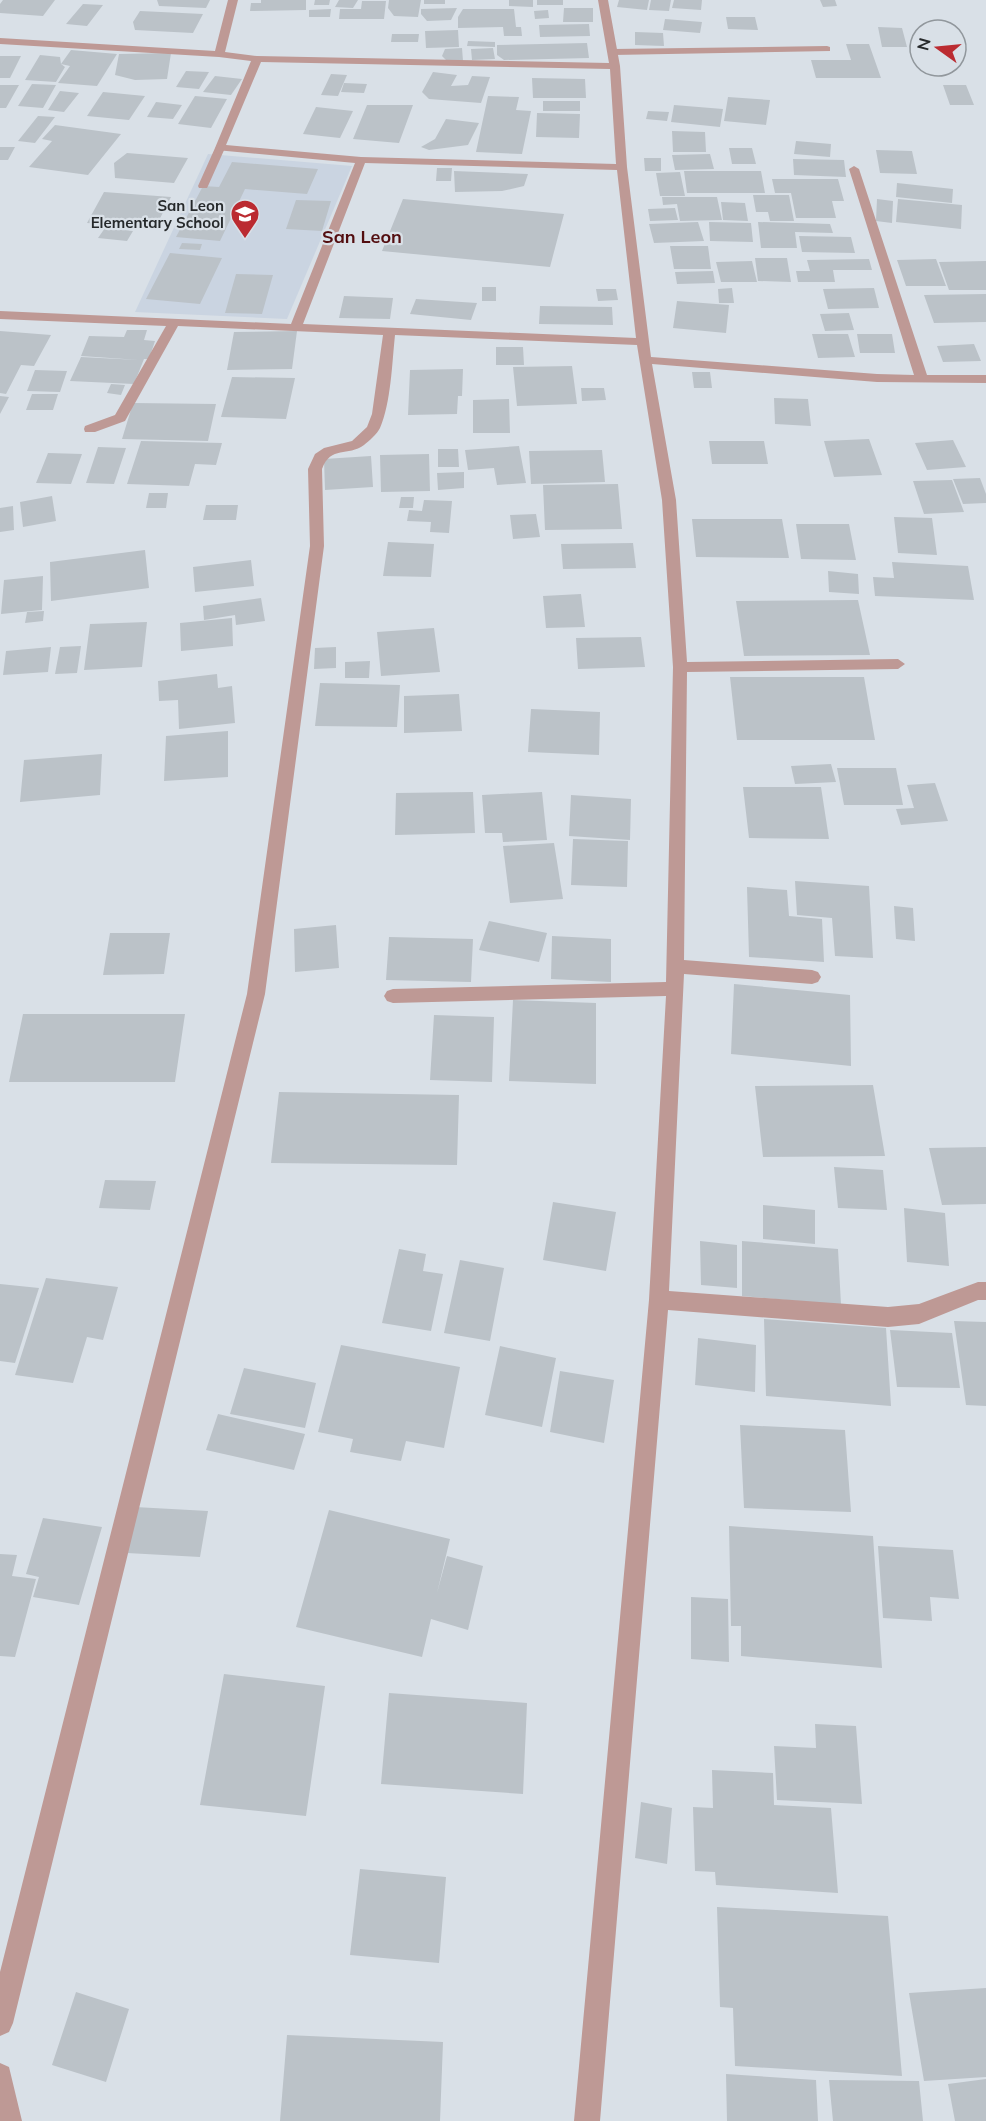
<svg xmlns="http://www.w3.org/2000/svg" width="986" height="2121" viewBox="0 0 986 2121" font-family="Mulish,sans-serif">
<rect width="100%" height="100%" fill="#d9e0e7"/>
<path fill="#cad4e1" d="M208,154L352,166L287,319L135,312Z"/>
<path fill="#bbc2c8" d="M3,0H55L43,16L0,13V4Z
M157,0H210L206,8L159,6Z
M261,0H306V10L250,11L251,3H261Z
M315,0H330L329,5H314Z
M339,0H358L353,8L335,7Z
M389,0H421L418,17L394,16L388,8Z
M424,0H445V4H424Z
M509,0H533V7L509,6Z
M537,0H563V5H537Z
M619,0H649L647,10L617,7Z
M651,0H671L669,11L649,10Z
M674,0H702L701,10L672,8Z
M820,0H835L837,6L823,7Z
M362,1H386L384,19H339L340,9H361Z
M83,4L103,5L87,26L66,24Z
M457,8L451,20L427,21L421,14V9Z
M564,8H593V22H563Z
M331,9L330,17H309V10Z
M463,9H514L516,27H521L522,36H504L503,27L458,28V17Z
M548,10L549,18L535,19L534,11Z
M140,11L203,14L193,33L135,30L133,22Z
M726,17H755L758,30L728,29Z
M665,19L702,22L700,33L663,30Z
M589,24L590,36L540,37L539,25Z
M878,27L902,28L907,47H882Z
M458,30L459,47L426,48L425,31Z
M635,32L663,33L664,46L635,45Z
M392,34H419L418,42H391Z
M468,41L495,42V47L467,46Z
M587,43L589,58L504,60L497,55V45Z
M846,44H869L881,78H816L811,60H851Z
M462,48L463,61H447L442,56L445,49Z
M493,48L495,59L472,60L471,49Z
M71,50L117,54L97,86L58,83L70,66L61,64Z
M171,53L167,79L135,80L115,75L119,54Z
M40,55L60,57L61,64L65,67L56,82L25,80Z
M0,56H21L10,78H0Z
M186,71L209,72L199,89L176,87Z
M433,72L457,75L451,86L468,85L472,76L490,77L481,103L429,99L422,92Z
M331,74L347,75L338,96L321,95Z
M215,76L242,79L231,95L203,92Z
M532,78L585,79L586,98H533Z
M344,83L367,84L364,93L341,92Z
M32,84L56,85L43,108L18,106Z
M0,85H19L6,108H0Z
M943,85H966L974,105H950Z
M60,91L79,93L64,112L48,110Z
M103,92L145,96L129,120L87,116Z
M195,96L227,99L211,128L178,124Z
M488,96L519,97L516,110L531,111L522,154L476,152Z
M728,97L770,100L766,125L724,121Z
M543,101H580V111H543Z
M156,102L182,105L173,119L147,117Z
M367,105H413L399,143L353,139Z
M674,105L723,109L720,127L671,122Z
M316,107L353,111L340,138L303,134Z
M648,111L669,112L667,121L646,119Z
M537,113L580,114L579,138L536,137Z
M38,116L55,117L35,143L18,141Z
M446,119L479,123L468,145L429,150L421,147L435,139Z
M55,125L121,134L88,175L29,167L52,141L42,139Z
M672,131L705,132L706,152H673Z
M796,141L831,144L830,157L794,154Z
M0,147H15L8,160H0Z
M729,148H752L756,164H732Z
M876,150L912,151L917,174L880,173Z
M127,153L188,158L174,183L115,178L114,163Z
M710,154L714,169L675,170L672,155Z
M644,158H661V171H645Z
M793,159L844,160L846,177L794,175Z
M232,162L318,169L307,194L245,189L220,241L176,237L203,186L219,187Z
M437,168H452L451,181H436Z
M454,171L528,174L524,186L502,191L455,192Z
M684,171H761L765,193H687Z
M680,172L685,196H660L656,173Z
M772,179H838L844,201H832L836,218H796L791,193H775Z
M897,183L953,189L952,203L896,197Z
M104,192L171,197L155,228L87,223Z
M753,195H789L794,221H770L768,212H756Z
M662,197H717L722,220L680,221L677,204L663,205Z
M403,199L564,214L550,267L382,251Z
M877,199L893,201L892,223L876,221Z
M898,199L962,205L961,229L896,222Z
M296,200L331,201L322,231L286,229Z
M721,202L745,203L748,221L723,220Z
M675,208L678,220L650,221L648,209Z
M698,222L704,241L654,243L649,224Z
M709,222L751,223L753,242L710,241Z
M758,222L830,224L833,233L795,232L797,248H761Z
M105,228L133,231L127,241L98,238Z
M799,236L851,237L855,253L802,252Z
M182,243L202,244L200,250L179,249Z
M670,246H708L711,269H674Z
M170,253L222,258L200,304L146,299Z
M755,258H787L791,282L758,281Z
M869,259L872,270H833L835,282H798L796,271H810L807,260Z
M936,259L946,286H906L897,260Z
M752,261L757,282H721L716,262Z
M986,261V290H949L939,262Z
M713,271L715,283L677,284L675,272Z
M236,274L273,275L262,314L225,313Z
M482,287H496V301H482Z
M732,288L734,303H719L718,289Z
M874,288L879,308L828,309L823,289Z
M596,289H616L618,300L598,301Z
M986,294V322L934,323L924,295Z
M344,296L393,298L390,319L339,318Z
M416,299L477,303L471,320L410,314Z
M677,301L729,305L726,333L673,328Z
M540,306L612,307L613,325L539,324Z
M849,313L854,330L825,331L820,314Z
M127,330H147L144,340L155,341L149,359H144L134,384L70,381L81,357L139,360L81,356L89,336L124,337Z
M0,331L51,335L34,366L21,365L6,394L0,393Z
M297,331L292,369L227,370L234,332Z
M812,334H848L855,357L818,358Z
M857,334H892L895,353H860Z
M974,344L981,361L943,362L937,346Z
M496,347H523L524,365H496Z
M572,366L577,404L517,406L513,367Z
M463,369L462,396H458L457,414L408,415L410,370Z
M35,370L67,371L60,392L27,391Z
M692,372H710L712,388H694Z
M232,377L295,378L286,419L221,417Z
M111,384L125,385L121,395L107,393Z
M581,388H604L606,400L582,401Z
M32,394H58L53,410H26Z
M0,396L9,397L0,414Z
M774,398L808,399L811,426L775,424Z
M509,399L510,433H473V400Z
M133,403L216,404L208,441L122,439Z
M869,439L882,475L834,477L824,441Z
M953,440L966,467L927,470L915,443Z
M141,441L222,443L216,465L195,464L189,486L127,484Z
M709,441H764L768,464H712Z
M519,446L526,483L497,485L494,468L468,470L465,450Z
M98,447L126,448L114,484L86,483Z
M438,449H458L459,467H438Z
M602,450L605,482L531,484L529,451Z
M48,453L82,454L71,484L36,483Z
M429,454L430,491L381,492L380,455Z
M371,456L373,487L325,490L324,459Z
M464,472V488L438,490L437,473Z
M980,478L986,494V503L963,504L953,479Z
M952,480L964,512L924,514L913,481Z
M618,484L622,529L545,530L543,485Z
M149,493H168L166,508H146Z
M52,496L56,521L23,527L20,502Z
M401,497H414L413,508H399Z
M424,500L452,501L449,533L430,532L431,522L407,521L409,510L422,511Z
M206,505H238L236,520H203Z
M13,506L14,530L0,532V508Z
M536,514L540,537L513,539L510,515Z
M894,517L932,518L937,555L898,553Z
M692,519H782L789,558L696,557Z
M796,524H849L856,560L801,559Z
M388,542L434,544L431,577L383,576Z
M633,543L636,568L563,569L561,544Z
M145,550L149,588L51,601L50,562Z
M251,560L254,586L195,592L193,567Z
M892,562L968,566L974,600L875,596L873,577L894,578Z
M828,571L858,574L859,594L829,592Z
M43,576L42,610L1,614L4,580Z
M581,594L585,627L546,628L543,596Z
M261,598L265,621L236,625L235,615L204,620L203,606Z
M858,600L870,655L744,656L736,601Z
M44,611L43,621L25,623L27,612Z
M232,618L233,646L181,651L180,623Z
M147,622L142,667L84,670L90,624Z
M434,628L440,672L381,676L377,632Z
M641,637L645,667L578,669L576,638Z
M81,646L77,673L55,674L60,647Z
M51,647L48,672L3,675L6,651Z
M336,647V668L314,669L315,648Z
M370,661L369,678H345V662Z
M217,674L218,688L232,686L235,723L179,729L178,700L159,701L158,681Z
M730,677H864L875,740H737Z
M320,683L400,685L397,727L315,726Z
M459,694L462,731L404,733V696Z
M531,709L600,712L599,755L528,752Z
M228,731V777L164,781L166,736Z
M102,754L100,795L20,802L24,760Z
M831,764L836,782L795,784L791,766Z
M837,768H896L903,805H844Z
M935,783L948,821L901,825L896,809L914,808L907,785Z
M743,787H821L829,839L749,838Z
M473,792L475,833L395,835L396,793Z
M542,792L547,840L503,842L502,833H485L482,795Z
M571,795L631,799L630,840L569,836Z
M573,839L628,841L627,887L571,885Z
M554,843L563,899L510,903L503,846Z
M795,881L869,886L873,958L835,956L832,918L797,915Z
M747,887L787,890L789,916L822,919L824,962L749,957Z
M894,906L913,908L915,941L896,939Z
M489,921L547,933L539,962L479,950Z
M336,925L339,968L295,972L294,929Z
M110,933H170L164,974L103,975Z
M552,936L611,939V982L551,979Z
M389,937L473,939L471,982L386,980Z
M734,984L850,995L851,1066L731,1054Z
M513,1000L596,1003V1084L509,1081Z
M23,1014H185L175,1082H9Z
M434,1015L494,1017L492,1082L430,1080Z
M873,1085L885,1156L763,1157L755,1086Z
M279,1092L459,1095L457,1165L271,1163Z
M986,1147V1204L942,1205L929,1148Z
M834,1167L883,1170L887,1210L838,1208Z
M105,1180L156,1181L150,1210L99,1208Z
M553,1202L616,1212L606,1271L543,1260Z
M763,1205L815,1210V1244L763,1239Z
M904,1208L945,1213L949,1266L907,1262Z
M700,1241L737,1245V1288L701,1285Z
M742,1241L838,1249L841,1305L742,1296Z
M399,1249L426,1254L423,1271L443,1274L431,1331L382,1323Z
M460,1260L504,1268L490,1341L444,1333Z
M46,1278L118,1287L103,1340L87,1337L73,1383L15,1375Z
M0,1284L39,1288L15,1363L0,1361Z
M764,1319L886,1328L891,1406L766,1396Z
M954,1321L986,1322V1406L966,1405Z
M890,1330L952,1333L960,1388L897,1387Z
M698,1338L756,1345L755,1392L695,1385Z
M341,1345L460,1367L444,1448L406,1441L401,1461L350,1452L353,1439L318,1432Z
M500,1346L556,1358L542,1427L485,1415Z
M244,1368L316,1383L305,1428L230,1414Z
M560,1371L614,1380L604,1443L550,1432Z
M218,1414L305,1434L294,1470L206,1450Z
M740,1425L845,1430L851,1512L744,1508Z
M135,1507L208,1511L200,1557L127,1553Z
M329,1510L450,1539L437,1593L447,1556L483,1566L468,1630L431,1619L422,1657L296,1627Z
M43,1518L102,1527L79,1605L33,1597L39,1577L26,1574Z
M729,1526L873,1536L882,1668L741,1656V1626H731Z
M878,1546L953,1550L959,1599L930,1597L932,1621L883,1618Z
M0,1554L17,1555L12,1576L36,1579L15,1657L0,1656Z
M691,1597L728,1599L729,1662L691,1659Z
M224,1674L325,1686L306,1816L200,1805Z
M389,1693L527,1703L523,1794L381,1784Z
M815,1724L856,1726L862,1804L777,1800L774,1746L816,1748Z
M712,1770L773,1773L774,1805L831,1808L838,1893L716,1885L715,1872L695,1871L693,1807L713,1808Z
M641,1802L672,1808L667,1864L635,1858Z
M360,1869L446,1877L439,1963L350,1955Z
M717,1907L888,1916L902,2076L735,2066L733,2008L720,2007Z
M986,1988V2077L924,2081L909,1993Z
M76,1992L129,2009L106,2082L52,2065Z
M287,2035L443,2042L440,2121H280Z
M726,2074L816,2080L818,2121H727Z
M986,2079V2121H955L948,2084Z
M829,2080L919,2081L923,2121H833Z"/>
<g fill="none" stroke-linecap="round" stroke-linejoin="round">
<path fill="#be9995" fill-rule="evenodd" d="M827,46L830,47V51L613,55L608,52L613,49Z
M220,145L225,148L208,186L207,188H199L198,186L215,148Z"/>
<path fill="#be9995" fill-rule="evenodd" d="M228,0H238L225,52L257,56L609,63L598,0H608L620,66L627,167L651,357L877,374L914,375L849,169L854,166L859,169L927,375H986V383L877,382L652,364L676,500L687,662L898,659L905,664L898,669L687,672L684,960L812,970L818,972L821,977L818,982L812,984L684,974L669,1291L888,1307L919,1304L978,1282H986V1300H978L919,1324L888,1327L668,1310L600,2121H574L649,1300L666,996L393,1003L387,1001L384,996L387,991L393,989L666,982L673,667L662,500L637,345L395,335C392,363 391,403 380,428C377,434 369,441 364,445C348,457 331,445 322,469L324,546L265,994L13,2023L9,2032L0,2036V1972L247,994L310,546L308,469L315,454L324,448L352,441L367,427L372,414L383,335L178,326L125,421L95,432H85L84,429L85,426L115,415L166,326L0,319V311L291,324L355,163L216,150L215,148L251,61L219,57L0,44V38L215,51ZM261,62L610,69L616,164L361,157L226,145ZM365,163L617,170L636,338L303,324Z
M0,2063L9,2067L22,2121H0Z"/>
</g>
<defs>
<g id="school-pin" transform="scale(1.5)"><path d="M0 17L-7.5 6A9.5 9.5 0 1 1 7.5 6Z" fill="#bb2b31" stroke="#d9e0e7"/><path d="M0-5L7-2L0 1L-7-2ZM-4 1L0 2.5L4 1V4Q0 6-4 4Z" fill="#fff"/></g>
</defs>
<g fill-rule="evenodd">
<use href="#school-pin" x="245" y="214"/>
</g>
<g text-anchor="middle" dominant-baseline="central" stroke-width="4.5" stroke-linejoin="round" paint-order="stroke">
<g font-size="15" font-weight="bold" fill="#26292b" stroke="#d9e0e7" text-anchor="end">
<text x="224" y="205">San Leon<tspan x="224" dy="17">Elementary School</tspan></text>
</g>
<g font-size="18" font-weight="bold" fill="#530e10" stroke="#d9e0e7">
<text x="362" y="236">San Leon</text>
</g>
</g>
<g transform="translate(938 48) rotate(285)"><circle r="28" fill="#d9e0e7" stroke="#91979c" stroke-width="1.5"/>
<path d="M0-4.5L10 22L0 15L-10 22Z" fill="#bb2b31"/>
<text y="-9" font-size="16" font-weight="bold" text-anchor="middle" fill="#26292b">N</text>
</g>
</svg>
